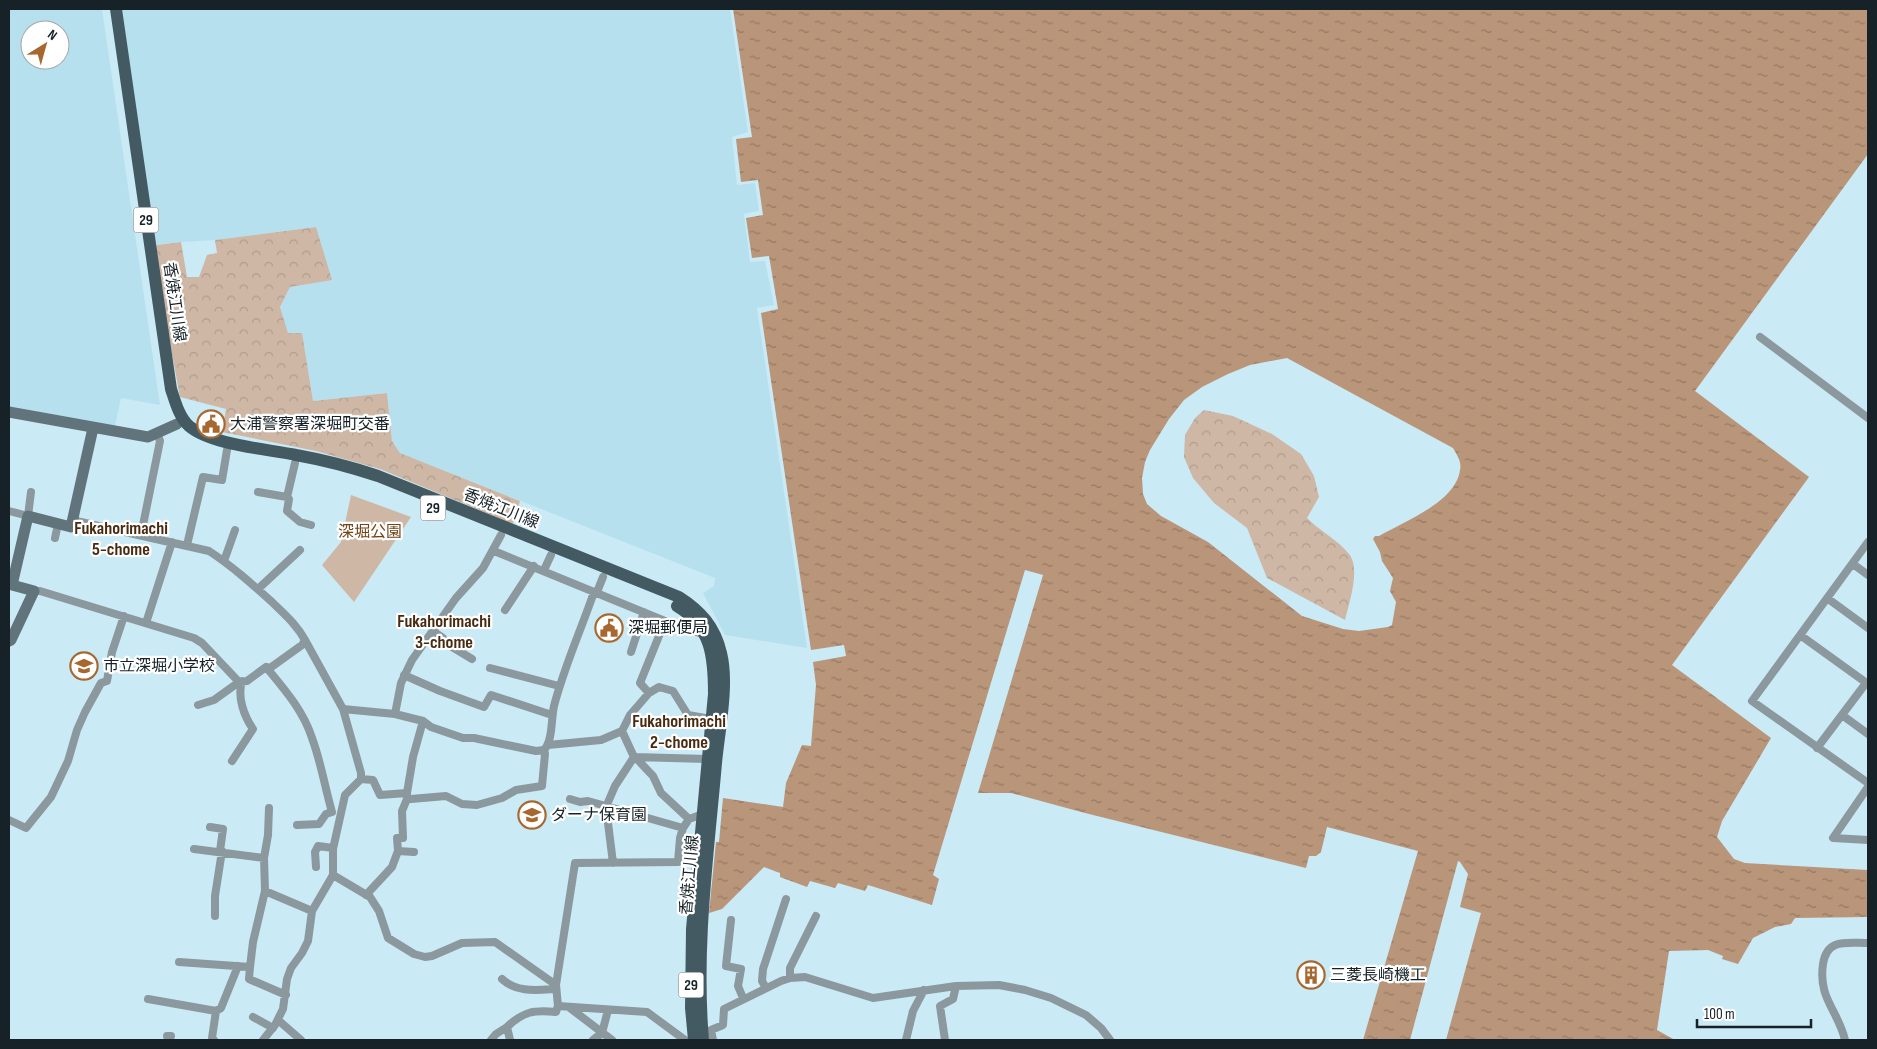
<svg xmlns="http://www.w3.org/2000/svg" width="1877" height="1049" viewBox="0 0 1877 1049" font-family="'Sofia Sans Condensed','Noto Sans JP',sans-serif">
<defs>
<pattern id="forest-crowns" width="20" height="18" patternUnits="userSpaceOnUse" patternTransform="scale(1.25)"><rect width="20" height="18" fill="#ceb7a5"/><path d="M2 6a3 3 0 1 1 6 0M12 15a3 3 0 1 1 6 0" fill="none" stroke="#b09d8e"/></pattern>
<pattern id="water-ripples" width="26" height="14" patternUnits="userSpaceOnUse" patternTransform="scale(1.25)"><rect width="26" height="14" fill="#b99579"/><path d="M2 4q2-2 4 0t4 0M15 11q2-2 4 0t4 0" fill="none" stroke="#957963"/></pattern>
</defs>
<rect width="100%" height="100%" fill="#caeaf6"/>
<path fill="#b7e0ef" fill-rule="evenodd" d="M9,9H102L160,405L121,398L115,426L9,406ZM30,30H60V60H30Z
M122,9H730L748,132L732,137L737,185L755,183L759,211L744,214L750,262L765,261L774,305L757,308L807,648L725,635L703,593L714,586L715,578L400,453L392,441L387,393L313,401L302,334L288,333L280,307L290,287L316,227L215,240L181,242L155,245Z"/>
<path fill="url(#forest-crowns)" d="M316,227L332,280L290,287L280,307L288,333H302L313,401L387,393L392,441L400,453L520,501L513,524L380,469L316,451L222,432L226,409L180,397L153,250L157,245L181,242L187,277H199L207,255L217,253L215,240Z
M1204,410L1233,416L1272,434L1301,454L1314,476L1319,497L1307,518C1320,531 1338,540 1349,554C1361,569 1349,603 1345,620L1267,578L1247,528L1214,503L1193,478L1184,457L1185,435L1195,418Z"/>
<path fill="#ceb7a5" d="M351,495L411,517L354,602L322,565L341,542Z"/>
<path fill="url(#water-ripples)" fill-rule="evenodd" d="M733,9H1868V154L1695,391L1809,477L1672,665L1771,738L1722,821L1717,837L1734,859L1745,863L1868,870V917L1795,918L1791,924L1775,927L1753,938L1738,964L1722,959L1723,956L1708,950L1669,951L1657,1030L1675,1040H1446L1481,913L1460,907L1468,874L1460,862L1458,861L1410,1040H1363L1418,851L1327,827L1321,852L1316,856H1309L1306,868L1085,813L1011,793H978L1043,575L1025,570L933,875L939,879L932,905L868,885L865,891L838,883L835,888L810,881L807,887L780,877V873L764,867L722,909L709,913L716,842H719L723,798L783,807L786,783L802,745L811,746L816,685L813,662L846,656L844,645L811,650L761,313L778,309L769,256L752,258L746,218L763,215L758,180L741,182L736,139L752,137ZM1287,358L1453,448C1457,455 1462,462 1460,470C1456,502 1405,521 1379,536H1375L1373,539L1380,552L1382,561L1393,578L1390,591L1396,602L1392,625L1388,627L1359,631L1343,629L1302,616L1208,542L1161,516L1147,504L1143,494L1142,478L1145,462L1150,450L1169,419L1184,400L1202,387L1228,374L1250,365Z"/>
<g fill="none" stroke-linecap="round" stroke-linejoin="round">
<path stroke="#8b989d" stroke-width="8" d="M1760,337L1868,418
M295,463L287,497L289,499L287,511L300,522L311,525
M258,492L287,497
M9,511L28,516L31,492
M141,535L160,441L157,433
M55,538L58,524
M1868,542L1752,701L1868,783
M187,545L203,477L222,480L227,450
M494,551L665,621L705,635
M224,561L235,530
M1853,564L1868,575
M544,570L551,555
M258,589L300,550
M34,591H40L194,638L202,643L239,682L247,681L266,667L270,668L302,645L305,640C297,625 284,614 272,602C252,584 232,566 209,551L72,520
M1827,598L1868,628
M505,610L534,566
M146,623L172,542
M433,631L443,638L444,642L472,659
M1800,635L1868,684
M305,640L343,709L361,773V779
M631,652L644,612
M266,667C284,689 303,710 312,738C321,762 325,788 332,812L326,814L319,824L297,825
M490,668L559,686
M404,675L440,691L484,707L491,695L552,715
M649,693L640,683L665,621
M198,705L214,700L239,682
M343,709L395,714L423,721L431,727L463,738H474L536,751L544,750
M395,714L401,683L412,660L456,598L483,568L501,535
M1842,715L1868,734
M622,731L634,757
M548,745L601,740L622,731L630,715L649,693L659,687L673,691L688,715L711,719
M1817,748L1866,683
M634,757L707,759
M636,758L653,776L661,793L689,819
M232,761L253,729C244,716 237,697 242,681
M1868,787L1833,838L1868,840
M407,793L413,757L423,721
M570,799L580,802L588,801L683,828L689,819L703,814
M9,820L26,828L51,797L68,761L77,730L85,712L101,683L107,681L112,652L124,616
M210,827L223,829L220,851
M398,851L414,852
M264,858L268,835L269,808
M613,863L606,807L615,786L634,757
M316,867L315,852L318,846L333,848
M333,875L370,897L379,911L388,938L414,954L425,957L432,956L462,943L495,942L556,985L558,1006
M265,891L312,911
M366,895L392,867L398,851L397,838H403L402,811L407,799
M215,916V896L222,851
M731,920L726,966L741,969L738,986L743,998
M179,962L250,967L253,942L265,891L264,858L194,849
M250,967L249,979L286,995
M790,978V968L816,916
M502,979C517,993 537,990 556,989
M556,985L575,863L678,862L680,838L683,828
M766,988L762,981L763,969L786,899
M148,999L216,1011L221,1008L238,966
M570,1008L612,1040
M253,1017L273,1028
M278,1020L301,1040
M167,1036H171L170,1040
M214,1040L212,1038L216,1011
M263,1040L275,1025L283,1009L287,979L291,968L302,953L308,941L312,911L333,875V849L345,795L361,779L373,780L380,795L407,793V799H411L446,796L462,804L477,805L502,798L516,790L542,786L545,754L544,750C553,740 551,719 554,706C564,667 581,630 594,592H597L603,577
M491,1040L496,1034L507,1027
M510,1040L507,1027C524,1011 534,1010 556,1012L558,1006L647,1012L685,1040
M593,1040L602,1033L608,1010
M713,1040L711,1030L723,1025L724,1009L781,981L790,978L805,977L873,998L956,986L999,985L1025,990L1051,998L1086,1015L1101,1028L1110,1040
M906,1040L913,1011L924,990
M945,1040L940,1006L953,999L956,986
M1845,1040C1838,1010 1818,999 1823,964C1827,938 1847,943 1868,943"/>
<path stroke="#61747b" stroke-width="11" d="M9,412L148,437L177,424
M9,641L11,640L34,591L12,585L28,516L71,527L93,428"/>
<path stroke="#435a63" stroke-width="12" d="M116,9L171,389C175,401 179,417 189,426C211,445 267,449 296,455C324,460 351,467 378,476L679,597C701,611 715,627 721,653C729,684 719,730 716,763C708,855 695,947 703,1040
M677,606C712,627 714,658 714,694L692,929L691,1008L694,1040"/>
</g>
<defs>
<g id="civic-ring" transform="scale(1.4375)"><circle r="9.5" fill="#fff" stroke="#a76830" stroke-width="1.5"/><path d="M-.6-6.5H3V-4.5H.6V-3L4-1V1h2V6H-6V1h2V-1L-.6-3ZM-1.2 2.5V6h2.4V2.5Z" fill="#a76830"/></g>
<g id="school-ring" transform="scale(1.4375)"><circle r="9.5" fill="#fff" stroke="#a76830" stroke-width="1.5"/><path d="M0-5L7-2L0 1L-7-2ZM-4 1L0 2.5L4 1V4Q0 6-4 4Z" fill="#a76830"/></g>
<g id="building-ring" transform="scale(1.4375)"><circle r="9.5" fill="#fff" stroke="#a76830" stroke-width="1.5"/><path d="M-4-6H4V6H1V3H-1V6H-4ZM-2.5-4.3h1.7v1.8h-1.7ZM.8-4.3h1.7v1.8H.8ZM-2.5-1h1.7V.8h-1.7ZM.8-1h1.7V.8H.8Z" fill="#a76830"/></g>
</defs>
<g fill-rule="evenodd">
<use href="#civic-ring" x="211" y="424"/>
<use href="#civic-ring" x="609" y="628"/>
<use href="#school-ring" x="84" y="666"/>
<use href="#school-ring" x="532" y="815"/>
<use href="#building-ring" x="1311" y="975"/>
</g>
<g text-anchor="middle" dominant-baseline="central" stroke-width="4.5" stroke-linejoin="round" paint-order="stroke">
<g fill="#fff" stroke="#5c6468" stroke-width="1">
<rect x="133.5" y="207.5" width="25" height="25" rx="4"/>
<rect x="420.5" y="495.5" width="25" height="25" rx="4"/>
<rect x="678.5" y="972.5" width="25" height="25" rx="4"/>
</g>
<g font-size="15" font-weight="bold" fill="#162227">
<text x="146" y="220">29</text>
<text x="433" y="508">29</text>
<text x="691" y="985">29</text>
</g>
<g font-size="16" fill="#162227" stroke="#fff">
<text transform="translate(174 302) rotate(82)">香焼江川線</text>
<text transform="translate(501 509) rotate(22)">香焼江川線</text>
<text transform="translate(690 875) rotate(-85)">香焼江川線</text>
</g>
<g font-size="16" fill="#162227" stroke="#fff" text-anchor="start">
<text x="230" y="424">大浦警察署深堀町交番</text>
<text x="628" y="628">深堀郵便局</text>
<text x="103" y="666">市立深堀小学校</text>
<text x="551" y="815">ダーナ保育園</text>
<text x="1330" y="975">三菱長崎機工</text>
</g>
<g font-size="16" fill="#744418" stroke="#fff">
<text x="370" y="532">深堀公園</text>
</g>
<g font-size="18" font-weight="bold" fill="#482a0f" stroke="#fff">
<text x="121" y="528">Fukahorimachi<tspan x="121" dy="21">5-chome</tspan></text>
<text x="444" y="621">Fukahorimachi<tspan x="444" dy="21">3-chome</tspan></text>
<text x="679" y="721">Fukahorimachi<tspan x="679" dy="21">2-chome</tspan></text>
</g>
</g>
<rect width="1877" height="1049" fill="none" stroke="#162227" stroke-width="20"/>
<g transform="translate(45 45) rotate(37)"><circle r="24" fill="#ffffff" stroke="#a2a7a9"/>
<path d="M0-4L9 19L0 12L-9 19Z" fill="#a76830"/>
<text y="-8" font-size="14" font-weight="bold" text-anchor="middle" fill="#162227">N</text>
</g>
<path d="M1697 1019v8h114v-8" fill="none" stroke="#162227" stroke-width="2.5"/>
<text x="1704" y="1019" font-size="15" fill="#162227" stroke="#ffffff" stroke-width="4" paint-order="stroke">100 m</text>
</svg>
